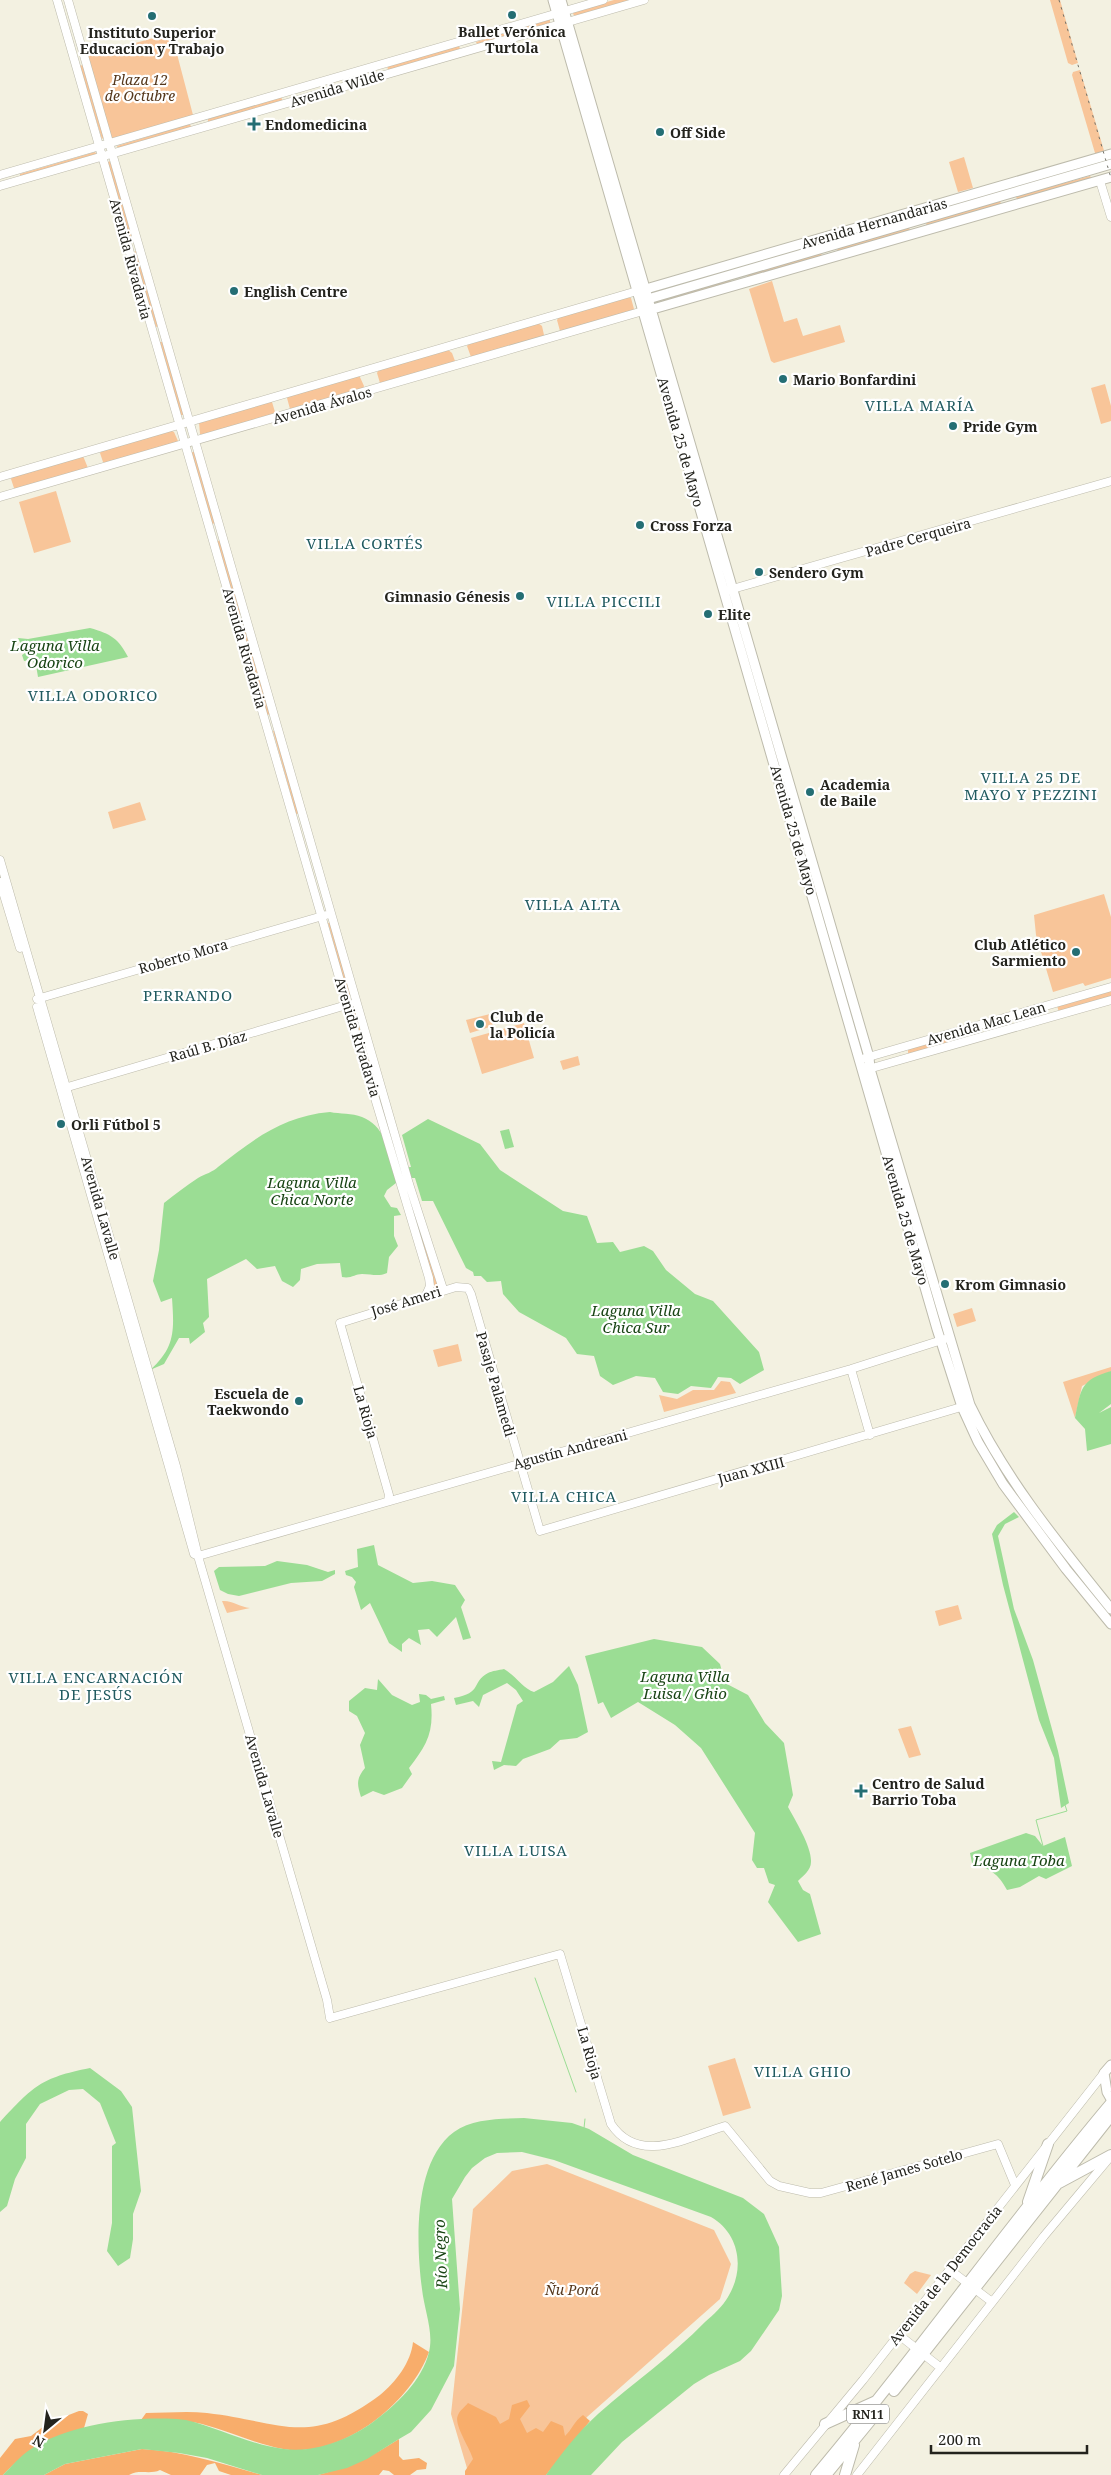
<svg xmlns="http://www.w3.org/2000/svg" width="1111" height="2475" viewBox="0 0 1111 2475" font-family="'Noto Serif',serif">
<rect width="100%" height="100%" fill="#f3f1e1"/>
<path fill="#f8c599" d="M614,0H635L576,17L573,14L574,11Z
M1050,0H1060L1078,63L1072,65L1068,63Z
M548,19H550V24L477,44L476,42Z
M168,34L172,35L193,115L113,141L110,138L87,59L88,56Z
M459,45L460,50L388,70L387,65Z
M83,65L104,137L102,139L79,66Z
M1080,70L1105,154L1099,155L1095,153L1072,75L1073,72Z
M281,97L283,101L208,122V119Z
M189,124L192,127L118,148L117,146Z
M95,152L98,156L20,176V174Z
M964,157L973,188L958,192L949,162Z
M110,161L133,235L132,236L128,235L107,163Z
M1090,176L1092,179L1017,200L1016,196Z
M1000,200L1001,205L926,225L927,221Z
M909,227L910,231L838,252L837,248Z
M136,251L158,326L156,327L133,253Z
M821,252L822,257L748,278L747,273Z
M730,279L731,283L664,303L662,299Z
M772,281L784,322L797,318L803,336L840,325L845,342L774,363L771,361L749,289Z
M628,297L631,298L634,309L632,312L563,332L560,331L557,320L559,317Z
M538,323L542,326L544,335L543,338L474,358L471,357L467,346L470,342Z
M160,342H163L185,414L183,415H180Z
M447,349L452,353L455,361L453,365L384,385L380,383L377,373L379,369Z
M359,375L364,386L363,390L290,409L287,398L289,395Z
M1105,384L1111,406V421L1101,424L1091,388Z
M267,401L272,402L275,412L273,416L203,437L200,434L199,422Z
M170,430L174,432L178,441L176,445L107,465L103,462L100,453L103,449Z
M196,451L216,523L212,524L190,453Z
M83,456L88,468L86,471L18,490L14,488L11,479L13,475Z
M56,491L71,542L34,553L19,502Z
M220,540L241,614L239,615L216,542Z
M245,630L271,714L267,715L243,631Z
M276,730L300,813L296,814L273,731Z
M140,802L146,820L113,829L108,812Z
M1104,894L1111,917V978L1085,986L1083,983L1053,992L1036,935L1034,915Z
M331,922L352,995L348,996L328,923Z
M1111,990V997L1059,1012L1057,1006Z
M353,1013H356L379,1093H376Z
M490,1014L493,1026L470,1033L466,1020Z
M524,1023L534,1058L482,1074L471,1038Z
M949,1036L952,1041L908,1054V1048Z
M578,1056L580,1065L563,1070L560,1061Z
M386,1109L439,1287L437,1290H433V1283L382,1110Z
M972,1308L976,1321L957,1327L953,1314Z
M458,1344L462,1361L438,1367L433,1350Z
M1111,1367V1371L1082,1386L1075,1418L1063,1382Z
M721,1381L730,1382L736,1393L664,1412L659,1395L677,1399L693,1390H714Z
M222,1601C232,1600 240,1607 250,1608L227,1613Z
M958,1605L962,1619L939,1626L935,1611Z
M911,1726L921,1755L909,1758L898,1729Z
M735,2058L751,2108L723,2116L708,2066Z
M547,2164L714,2230L731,2264L720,2299L587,2417L543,2475H469L451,2414L473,2209L512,2171Z
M915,2271L931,2275L917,2294L904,2283L910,2274Z"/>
<path fill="#f8ad6b" d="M413,2342L429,2352C410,2404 341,2459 283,2449C255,2444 229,2431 202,2424C184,2419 160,2421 141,2420L146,2413C166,2413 187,2411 207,2413C284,2422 309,2448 380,2395C396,2382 411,2362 413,2342Z
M527,2400L530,2406L520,2419L527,2433L536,2428L543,2432L551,2421L563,2426L565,2436C572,2430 574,2421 583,2415L590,2421L546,2475H465V2471L473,2459C470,2448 453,2424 458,2415C460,2410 465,2407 468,2403L496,2417L500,2424L509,2419L512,2405Z
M79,2411H83L88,2414L84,2428C50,2438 28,2449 3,2475H0V2458L15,2439L31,2436L48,2423Z
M399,2439V2456L403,2460L419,2458L427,2463L426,2469L417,2470L410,2475H394L389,2471L383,2470L379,2475H318C349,2467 373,2456 399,2439Z
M142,2449C184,2451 222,2464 262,2475H231L219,2471L215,2463L207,2465L200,2475H171L160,2470C150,2475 139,2469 129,2475H44L65,2464Z"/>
<path fill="#9bdd94" d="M90,628C111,634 118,638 128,657L38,677L36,665L31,660L24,661L22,655L25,653L18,638L28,639Z
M330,1112C340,1114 352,1113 362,1117C383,1125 389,1148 395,1168L411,1167L402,1135L428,1119L480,1144L500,1170L563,1211L587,1216L597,1243L613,1242L620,1252L644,1246L653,1251L666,1270L695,1294L713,1301L759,1352L764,1370L740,1384L731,1378L718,1377L711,1388L691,1386L678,1394L663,1392L655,1378L636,1376L613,1385L600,1376L594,1356L577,1354L566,1338L519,1312L503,1294L501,1281L487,1282L481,1276H474L473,1272L466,1268L433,1201H422L415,1178H397L396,1183L387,1190L384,1196L391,1207L397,1208L401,1215L394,1216V1236L398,1246L389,1257L387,1273C378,1277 372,1274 362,1274C355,1274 351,1279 342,1277L340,1263L317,1264L301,1269L300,1280L293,1287L282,1281L275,1266L257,1269L246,1259L207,1279L209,1317L203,1323L205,1332L190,1344L189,1338H179L164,1364L150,1370C176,1347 174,1329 172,1298L161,1302L153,1281L159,1250L164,1203C175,1194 186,1186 198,1178C205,1174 213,1172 218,1167C254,1139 283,1116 330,1112Z
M509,1129L514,1147L505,1149L500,1131Z
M1111,1371V1404L1099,1413L1111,1407V1444L1087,1451L1085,1429L1075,1418C1081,1389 1080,1380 1111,1371Z
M1014,1512L1019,1517L1005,1524L998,1536L1014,1609L1033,1660L1058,1751L1069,1803L1061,1808L1054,1758L1039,1720L1003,1585L992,1534L997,1525Z
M374,1545L378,1565L413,1583L432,1581L455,1585L465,1600L461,1607L471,1638L463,1640L456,1617L437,1637L429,1629L418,1630L421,1645L409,1638L402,1644V1652L389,1643L370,1603L361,1610L354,1587L356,1582L352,1577L346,1575L345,1571L358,1567L357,1549Z
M277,1561L307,1565L328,1572L335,1570V1574L322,1581L291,1583L239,1596L228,1594L220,1590L214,1571L219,1567L265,1566Z
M654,1639L702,1647L720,1664L725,1683L748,1695L765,1723L784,1743L793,1795L788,1807C795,1820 812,1847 811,1862C811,1870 803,1876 798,1881L803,1890L810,1894L821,1934L798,1942L768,1902L775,1885L769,1883L764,1868H757L752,1860L755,1833L701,1748L675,1725L638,1702L611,1718L603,1702L598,1704L585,1656Z
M569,1666L578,1685L588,1732L577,1738L560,1740L550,1749L523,1759L516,1766L504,1765L494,1770L492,1761L501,1762L517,1705L523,1701L516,1690L507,1683L483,1695L479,1707L473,1701L456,1705L454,1698C483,1693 471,1682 488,1673C492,1671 499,1670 504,1669C516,1676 524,1689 534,1692L553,1682Z
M378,1679L392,1695L412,1705L420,1702L419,1694L426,1695L431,1699L444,1696L445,1700L431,1704C434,1733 426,1746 409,1768L412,1774L402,1788L384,1795L373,1791L361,1797C357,1784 356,1779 365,1768L360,1745L365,1733L357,1716L349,1711V1701L365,1688L377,1690Z
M1026,1833L1035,1836L1043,1846L1065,1837L1072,1866L1046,1879L1039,1876L1020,1887L1007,1890C998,1873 990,1869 972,1863L970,1853Z
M90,2068L121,2091L132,2107L141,2191L133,2214V2239L130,2258L118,2266L107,2251L112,2223V2146L116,2143L100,2103L83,2089L69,2090L40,2104L26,2124V2158L15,2179L7,2206L0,2212V2122C34,2086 40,2078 90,2068Z
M524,2118L572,2123L589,2129L633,2155L743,2198L764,2214L779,2247L782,2296L779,2310L751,2351L740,2361L709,2375L694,2384L622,2442L591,2475H546C562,2453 578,2432 598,2414C633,2383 672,2356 705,2322C713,2315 723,2306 728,2297C745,2269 740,2234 711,2217L554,2160L522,2152L497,2153L485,2158L472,2168L465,2177L452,2199L460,2309L454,2366L431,2410L411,2432L399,2439L367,2459L347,2468L318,2475H262L207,2458L179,2453L142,2449L65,2464L44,2475H3C12,2466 20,2456 31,2449C71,2423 140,2415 186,2420C219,2428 251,2445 284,2449C315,2453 348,2440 373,2422C396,2405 422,2381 429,2352C434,2332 424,2309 422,2289C416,2244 413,2162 454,2132C473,2118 502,2119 524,2118Z"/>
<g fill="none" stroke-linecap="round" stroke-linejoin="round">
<path stroke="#9bdd94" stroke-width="1" d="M1043,1846L1036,1820L1067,1811L1065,1805
M535,1978L576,2092
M584,2128L585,2119"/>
<g stroke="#bdbbac" stroke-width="9">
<path id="secondary" d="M57,0L347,1005L429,1278L430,1286L426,1295
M68,0L409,1184L443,1289
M0,175L603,0
M1100,181L1111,217
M0,186L644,0
M0,477L637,291
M0,497L643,311
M729,590L1111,481
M0,860L176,1466L198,1556L327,2000L330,2018L560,1954L611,2124C639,2166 688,2137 725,2126L770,2181L779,2186L810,2193H821L998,2144L1015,2185
M0,882L20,948
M37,999L326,915
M37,1007L194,1554L196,1555
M865,1058L1111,987
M865,1070L1111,1000
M61,1089L350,1004
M851,1369L870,1435
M388,1501L389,1495L340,1323L456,1287L468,1288L471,1294L540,1531L968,1405
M198,1556L851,1369L945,1339
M950,2270L992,2302
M899,2335L941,2368
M784,2475L863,2380L1104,2073
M857,2475L1044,2236L1111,2156"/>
</g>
<g stroke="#bdbbac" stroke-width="11">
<path id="primary" d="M553,0L937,1329L962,1407L978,1442L1003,1484L1066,1569L1111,1624
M561,0L869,1057L870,1069L970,1405C1006,1480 1059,1544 1111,1609
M639,291L1111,154
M648,299L1111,164
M646,311L1111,177
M1111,2065L1104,2073L1107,2092L1111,2099"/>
</g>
<g stroke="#bdbbac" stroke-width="12">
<path id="highway" d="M1059,2183L1111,2155
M1028,2202L1048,2144
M894,2391L1111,2116
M825,2424L876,2401
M816,2475C918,2354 1009,2224 1111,2103
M826,2475L871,2420
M845,2475L854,2445"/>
</g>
<use href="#secondary" stroke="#fff" stroke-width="8"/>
<use href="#primary" stroke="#fff" stroke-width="9"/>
<use href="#highway" stroke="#fff" stroke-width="10"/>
<path stroke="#747369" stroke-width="1" stroke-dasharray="2.5 5" stroke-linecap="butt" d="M1059,0L1111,178"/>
</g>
<g fill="#246e74" stroke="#fff" stroke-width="2">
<circle cx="512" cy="15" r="5"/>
<circle cx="152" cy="16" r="5"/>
<path d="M251.5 116.5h5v5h5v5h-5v5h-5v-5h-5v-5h5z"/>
<circle cx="660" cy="132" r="5"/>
<circle cx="234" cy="291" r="5"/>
<circle cx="783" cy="379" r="5"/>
<circle cx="953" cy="426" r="5"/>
<circle cx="640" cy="525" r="5"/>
<circle cx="759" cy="572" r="5"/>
<circle cx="520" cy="596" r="5"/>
<circle cx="708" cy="614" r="5"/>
<circle cx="810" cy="792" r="5"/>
<circle cx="1076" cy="952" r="5"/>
<circle cx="480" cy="1024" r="5"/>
<circle cx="61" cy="1124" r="5"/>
<circle cx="945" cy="1284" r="5"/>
<circle cx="299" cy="1401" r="5"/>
<path d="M858.5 1783.5h5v5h5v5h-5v5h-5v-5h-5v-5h5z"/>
</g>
<g text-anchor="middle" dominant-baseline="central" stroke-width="4.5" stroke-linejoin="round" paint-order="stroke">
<rect fill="#fff" stroke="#656561" stroke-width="1" x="847" y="2404.5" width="42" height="19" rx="4"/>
<g font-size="12" font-weight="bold" fill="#23231d">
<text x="868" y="2414">RN11</text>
</g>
<g font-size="14" font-weight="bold" fill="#23231d" stroke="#fff" text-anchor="start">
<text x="512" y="31" text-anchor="middle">Ballet Verónica<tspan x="512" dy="16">Turtola</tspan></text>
<text x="152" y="32" text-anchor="middle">Instituto Superior<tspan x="152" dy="16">Educacion y Trabajo</tspan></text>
<text x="265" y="124">Endomedicina</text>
<text x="670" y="132">Off Side</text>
<text x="244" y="291">English Centre</text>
<text x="793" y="379">Mario Bonfardini</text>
<text x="963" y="426">Pride Gym</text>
<text x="650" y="525">Cross Forza</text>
<text x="769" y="572">Sendero Gym</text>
<text x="510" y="596" text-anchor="end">Gimnasio Génesis</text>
<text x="718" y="614">Elite</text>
<text x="820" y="784">Academia<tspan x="820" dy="16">de Baile</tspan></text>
<text x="1066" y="944" text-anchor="end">Club Atlético<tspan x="1066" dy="16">Sarmiento</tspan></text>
<text x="490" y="1016">Club de<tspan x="490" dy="16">la Policía</tspan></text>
<text x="71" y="1124">Orli Fútbol 5</text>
<text x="955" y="1284">Krom Gimnasio</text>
<text x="289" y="1393" text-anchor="end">Escuela de<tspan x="289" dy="16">Taekwondo</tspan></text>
<text x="872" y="1783">Centro de Salud<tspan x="872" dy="16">Barrio Toba</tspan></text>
</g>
<g font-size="14" font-style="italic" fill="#55371b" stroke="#fff">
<text x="140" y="79">Plaza 12<tspan x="140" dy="16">de Octubre</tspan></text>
<text x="572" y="2289">Ñu Porá</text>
</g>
<g font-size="14" fill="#23231d" stroke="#fff">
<text transform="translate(337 88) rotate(-17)">Avenida Wilde</text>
<text transform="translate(874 223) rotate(-16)">Avenida Hernandarias</text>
<text transform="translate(131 259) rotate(75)">Avenida Rivadavia</text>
<text transform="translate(322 405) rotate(-16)">Avenida Ávalos</text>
<text transform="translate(681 442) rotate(74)">Avenida 25 de Mayo</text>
<text transform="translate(918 537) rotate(-16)">Padre Cerqueira</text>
<text transform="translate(245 648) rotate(74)">Avenida Rivadavia</text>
<text transform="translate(794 830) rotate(74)">Avenida 25 de Mayo</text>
<text transform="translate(183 956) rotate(-16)">Roberto Mora</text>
<text transform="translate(986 1023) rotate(-16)">Avenida Mac Lean</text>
<text transform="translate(358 1037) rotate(73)">Avenida Rivadavia</text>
<text transform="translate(208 1046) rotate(-16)">Raúl B. Díaz</text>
<text transform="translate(101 1208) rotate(74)">Avenida Lavalle</text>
<text transform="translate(906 1220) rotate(74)">Avenida 25 de Mayo</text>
<text transform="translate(406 1301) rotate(-17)">José Ameri</text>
<text transform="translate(496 1384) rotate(74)">Pasaje Palamedi</text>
<text transform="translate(366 1412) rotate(74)">La Rioja</text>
<text transform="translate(570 1449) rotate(-15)">Agustín Andreani</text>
<text transform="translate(751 1470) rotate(-15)">Juan XXIII</text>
<text transform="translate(265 1786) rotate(74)">Avenida Lavalle</text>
<text transform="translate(590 2053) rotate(74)">La Rioja</text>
<text transform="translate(904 2170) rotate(-16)">René James Sotelo</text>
<text transform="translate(945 2275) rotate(-52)">Avenida de la Democracia</text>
</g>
<g font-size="15" letter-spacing="1" fill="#205a5f" stroke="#fff">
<text x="920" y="405">VILLA MARÍA</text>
<text x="365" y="543">VILLA CORTÉS</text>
<text x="604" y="601">VILLA PICCILI</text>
<text x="93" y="695">VILLA ODORICO</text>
<text x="1031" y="777">VILLA 25 DE<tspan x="1031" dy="17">MAYO Y PEZZINI</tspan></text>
<text x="573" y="904">VILLA ALTA</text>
<text x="188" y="995">PERRANDO</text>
<text x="564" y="1496">VILLA CHICA</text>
<text x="96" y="1677">VILLA ENCARNACIÓN<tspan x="96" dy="17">DE JESÚS</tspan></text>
<text x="516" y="1850">VILLA LUISA</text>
<text x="803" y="2071">VILLA GHIO</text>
</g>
<g font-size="15" font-style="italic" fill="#184414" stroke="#fff">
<text x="55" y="645">Laguna Villa<tspan x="55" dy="17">Odorico</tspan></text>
<text x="312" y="1182">Laguna Villa<tspan x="312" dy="17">Chica Norte</tspan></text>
<text x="636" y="1310">Laguna Villa<tspan x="636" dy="17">Chica Sur</tspan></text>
<text x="685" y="1676">Laguna Villa<tspan x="685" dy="17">Luisa / Ghio</tspan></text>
<text x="1019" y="1860">Laguna Toba</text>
<text transform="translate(440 2254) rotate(-92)">Río Negro</text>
</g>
</g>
<g transform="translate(45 2430) rotate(209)" stroke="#ffffff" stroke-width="4" paint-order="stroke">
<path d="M0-4L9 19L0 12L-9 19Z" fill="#23231d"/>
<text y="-8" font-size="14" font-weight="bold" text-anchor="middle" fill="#23231d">N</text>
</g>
<path d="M931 2445v8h156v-8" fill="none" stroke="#23231d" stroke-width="2.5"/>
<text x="938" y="2445" font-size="15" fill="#23231d" stroke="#ffffff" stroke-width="4" paint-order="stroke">200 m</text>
</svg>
